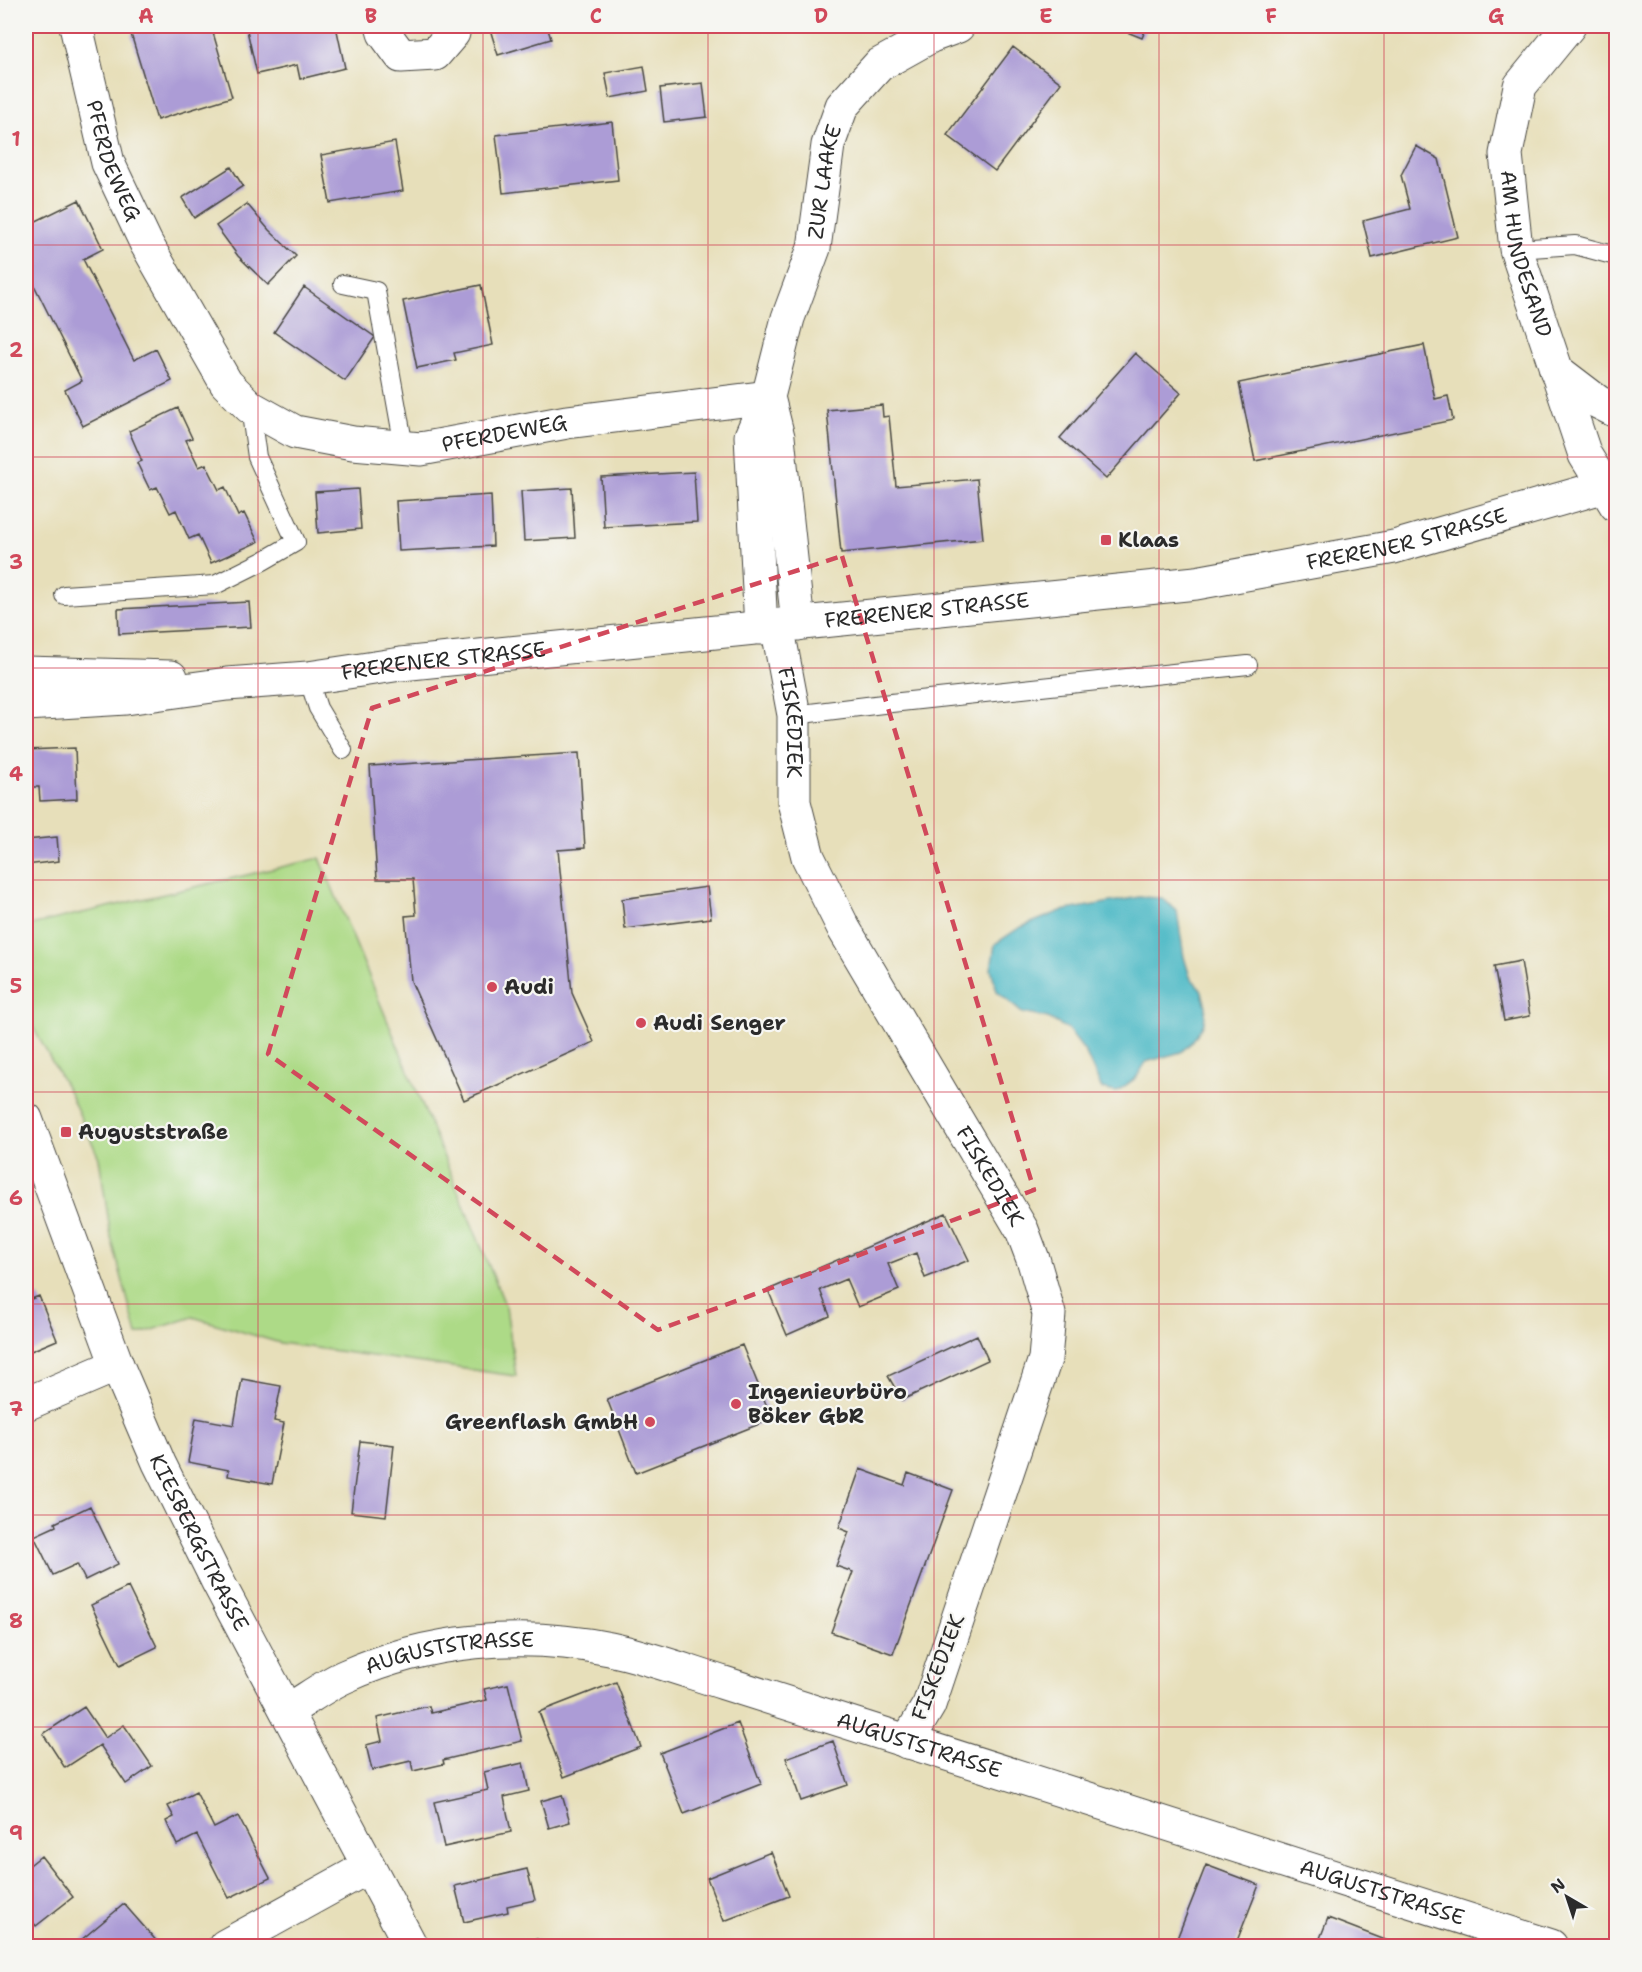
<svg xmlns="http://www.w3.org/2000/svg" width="1642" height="1972" viewBox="0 0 1642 1972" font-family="'Shantell Sans',sans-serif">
<rect width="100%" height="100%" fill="#f6f6f2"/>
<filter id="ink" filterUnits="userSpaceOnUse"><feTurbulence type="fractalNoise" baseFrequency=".0167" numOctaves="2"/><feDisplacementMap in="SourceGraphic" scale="12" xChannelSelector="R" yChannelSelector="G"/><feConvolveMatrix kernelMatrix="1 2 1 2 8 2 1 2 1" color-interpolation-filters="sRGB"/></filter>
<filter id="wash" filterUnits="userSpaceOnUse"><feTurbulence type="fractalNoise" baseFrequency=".008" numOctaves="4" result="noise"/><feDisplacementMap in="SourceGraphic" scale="24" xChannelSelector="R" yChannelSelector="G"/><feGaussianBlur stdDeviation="1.35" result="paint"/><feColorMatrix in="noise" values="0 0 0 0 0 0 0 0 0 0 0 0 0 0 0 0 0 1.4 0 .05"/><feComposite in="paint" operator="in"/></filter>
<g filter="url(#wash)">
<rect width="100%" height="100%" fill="#e7dfba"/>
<path fill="#adda87" stroke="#6c8259" stroke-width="1.5" d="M320,858L506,1307L516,1376L280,1343L193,1317L137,1335L111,1237L99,1158L70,1094L34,1029L26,990V926Z"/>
<path fill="#4ab8c5" stroke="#3a7278" stroke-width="1.5" d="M1139,897L1162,898L1177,911L1184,957L1190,977L1201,989L1206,1006L1204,1023L1192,1042L1181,1052L1146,1062L1136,1078L1116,1092L1102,1089L1085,1052L1068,1029L1048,1018L1022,1013L997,991L991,969L995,944L1019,928L1061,911Z"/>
<g id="blocks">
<path fill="#ac9cd6" d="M160,26H211L232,97L157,120L131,34Z
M246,26H336L345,68L300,79L297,65L257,74Z
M489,26H547L551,39L498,55Z
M1112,26H1147L1142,38Z
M1013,47L1061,83L995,171L947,135Z
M644,66L648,91L610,98L605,73Z
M703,83L707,117L664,122L660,88Z
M612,122L618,180L503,193L496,135Z
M395,142L403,191L330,203L321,155Z
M1416,146L1439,159L1458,237L1372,258L1363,221L1410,209L1401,175Z
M231,167L243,186L194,218L182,198Z
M79,200L103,249L83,259L134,360L156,349L172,381L83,426L65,390L82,381L34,285L26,289V226Z
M247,204L269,230L296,256L268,285L238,256L216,226Z
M481,285L493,345L454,353L456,360L417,368L403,301Z
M304,287L375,337L345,381L274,332Z
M1424,345L1435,399L1448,396L1453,420L1255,461L1239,383Z
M1135,353L1181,393L1106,479L1060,438Z
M882,405L883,417L889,416L896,486L977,479L983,539L841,553L827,410Z
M178,408L192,438L186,440L199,467L206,464L219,490L225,487L238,516L244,513L258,542L211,563L198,535L189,539L176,510L170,513L157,487L150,490L137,463L142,461L129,431Z
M694,472L697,522L604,527L601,477Z
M572,488L575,538L524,541L521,491Z
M358,489L361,529L318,533L315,492Z
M491,495L493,546L399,551L396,501Z
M28,557L32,622L26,623V558Z
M249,602L251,627L119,634L118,609Z
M75,748L77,799L40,801L39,787H26V750Z
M579,753L585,848L558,850L572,993L594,1042L464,1100L411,981L405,916L416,915L413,879H377L370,766Z
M57,837L59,861L26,865V840Z
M707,887L711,918L625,929L622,899Z
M1521,961L1530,1016L1504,1021L1494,966Z
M946,1213L969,1260L925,1278L916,1253L888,1264L899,1290L858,1307L846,1279L820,1290L830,1316L787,1335L768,1290Z
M39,1296L57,1340L26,1353V1301Z
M977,1335L988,1360L902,1400L888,1376Z
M742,1345L772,1419L636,1473L607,1399Z
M242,1379L281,1386L274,1421L284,1423L272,1484L228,1476L229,1470L188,1462L196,1418L234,1425Z
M360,1441L394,1445L386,1516L351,1512Z
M860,1469L904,1485L908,1473L953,1490L893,1654L831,1632L853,1572L836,1566L849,1532L839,1528Z
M90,1506L118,1564L85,1580L77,1564L53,1575L34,1536L56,1526L55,1523Z
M128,1587L157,1647L120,1665L91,1605Z
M616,1682L641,1747L564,1777L539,1712Z
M508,1684L522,1741L443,1760L444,1764L413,1771L411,1761L372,1770L366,1745L382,1741L377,1718L429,1706L431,1713L487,1700L484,1689Z
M84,1707L105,1738L124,1725L152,1766L126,1784L100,1745L65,1768L43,1734Z
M738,1723L761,1784L684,1814L660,1753Z
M833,1741L848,1785L801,1801L786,1758Z
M523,1763L529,1791L504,1797L511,1832L444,1847L434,1802L488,1790L484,1772Z
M196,1792L214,1828L238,1816L270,1878L229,1898L197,1835L177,1845L166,1821L174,1817L168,1806Z
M562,1795L570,1822L549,1828L541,1801Z
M771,1852L789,1896L724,1921L707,1878Z
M41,1856L73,1897L36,1926L26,1913V1868Z
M1206,1865L1259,1885L1235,1946H1174Z
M527,1869L535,1900L507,1906L508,1912L464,1922L455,1886Z
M124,1904L160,1945L159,1946H74Z
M1328,1918L1401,1946H1317Z
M537,1939L539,1946H514Z"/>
</g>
</g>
<g filter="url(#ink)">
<use href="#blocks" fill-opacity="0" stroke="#474640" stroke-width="1.5"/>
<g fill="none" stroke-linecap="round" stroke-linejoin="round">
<g stroke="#474640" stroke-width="20">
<path id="lane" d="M1516,249L1575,245L1616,256
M343,284L376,291L404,447
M64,595L215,585L263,561L296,542L257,457L250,407
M308,678L318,708L343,750
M794,715L891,703L1248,665"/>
</g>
<g stroke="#474640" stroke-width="35">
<g id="street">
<path id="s1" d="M76,26L108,163L146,243L226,383L250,407L295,432L353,443L421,449L567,422L768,397"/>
<path d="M382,26L384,33L401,56L435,54L453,33V26"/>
<path id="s2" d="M1569,26L1520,86L1506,154L1516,249L1585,455L1616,505"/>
<path d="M1556,370L1598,402L1616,411"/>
<path d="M768,397L778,437L798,624"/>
<path id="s3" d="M777,625L794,715V802L808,857L844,929L1022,1230L1034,1262L1049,1314L1045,1359L929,1705L907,1742"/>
<path id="s4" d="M761,628L751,436L768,397L788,318L814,248L828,145L842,106L879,65L931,36L958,26"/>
<path d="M26,1404L117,1365"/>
<path id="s5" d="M287,1711C306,1700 325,1685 346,1676C428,1639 522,1631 610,1649C648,1657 686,1671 724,1683L1551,1946"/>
<path d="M225,1946L368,1867"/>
</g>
</g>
<g stroke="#474640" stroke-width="35">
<g id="secondary">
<path d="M26,673L171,677"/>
<path id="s6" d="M26,704L126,698L227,684L308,678L401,664L1196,583L1394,547L1616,483"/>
<path id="s7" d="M26,1119L117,1365L159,1463L217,1580L411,1946"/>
</g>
</g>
<use href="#lane" stroke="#fff" stroke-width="18"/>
<use href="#street" stroke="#fff" stroke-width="33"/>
<use href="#secondary" stroke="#fff" stroke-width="33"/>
</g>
</g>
<path fill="none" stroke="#d1495b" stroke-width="4.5" stroke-dasharray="12 8" stroke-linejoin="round" d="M842,556L1034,1190L658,1330L268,1054L372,708Z"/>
<path fill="none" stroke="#d1495b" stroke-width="1.5" stroke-opacity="0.55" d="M258,26V1946M483,26V1946M708,26V1946M934,26V1946M1159,26V1946M1384,26V1946M26,245H1616M26,457H1616M26,668H1616M26,880H1616M26,1092H1616M26,1304H1616M26,1515H1616M26,1727H1616"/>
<g fill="#d1495b" stroke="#f6f6f2" stroke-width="2">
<rect x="1100" y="534" width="12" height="12" rx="3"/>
<circle cx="492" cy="987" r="6"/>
<circle cx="641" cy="1023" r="6"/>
<rect x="60" y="1126" width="12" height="12" rx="3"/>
<circle cx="736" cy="1404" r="6"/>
<circle cx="650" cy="1422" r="6"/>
</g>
<g text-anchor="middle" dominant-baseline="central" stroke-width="4.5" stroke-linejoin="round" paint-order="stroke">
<g font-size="21" fill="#2b2b2b" stroke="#f6f6f2">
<text stroke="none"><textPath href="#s1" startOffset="140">PFERDEWEG</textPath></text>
<text stroke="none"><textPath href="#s4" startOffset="458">ZUR LAAKE</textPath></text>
<text stroke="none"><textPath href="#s2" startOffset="249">AM HUNDESAND</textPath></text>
<text stroke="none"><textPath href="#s1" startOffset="688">PFERDEWEG</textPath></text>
<text stroke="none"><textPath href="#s6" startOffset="1392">FRERENER STRASSE</textPath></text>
<text stroke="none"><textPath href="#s6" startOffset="906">FRERENER STRASSE</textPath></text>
<text stroke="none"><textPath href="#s6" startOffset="420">FRERENER STRASSE</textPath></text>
<text stroke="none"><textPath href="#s3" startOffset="99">FISKEDIEK</textPath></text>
<text stroke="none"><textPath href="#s3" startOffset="603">FISKEDIEK</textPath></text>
<text stroke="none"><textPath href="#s7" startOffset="458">KIESBERGSTRASSE</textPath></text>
<text stroke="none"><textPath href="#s5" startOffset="176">AUGUSTSTRASSE</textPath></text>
<text transform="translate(938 1667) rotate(-69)">FISKEDIEK</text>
<text stroke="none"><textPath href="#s5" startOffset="662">AUGUSTSTRASSE</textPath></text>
<text stroke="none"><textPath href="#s5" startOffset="1148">AUGUSTSTRASSE</textPath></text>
</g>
<g font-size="21" font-weight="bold" fill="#2b2b2b" stroke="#f6f6f2" text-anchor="start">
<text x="1118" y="540">Klaas</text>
<text x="504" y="987">Audi</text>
<text x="653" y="1023">Audi Senger</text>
<text x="78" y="1132">Auguststraße</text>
<text x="748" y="1392">Ingenieurbüro<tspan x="748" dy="24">Böker GbR</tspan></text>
<text x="638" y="1422" text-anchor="end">Greenflash GmbH</text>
</g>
</g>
<rect width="1642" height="1972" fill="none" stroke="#f6f6f2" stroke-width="66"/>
<g transform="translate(1567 1897) rotate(321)" stroke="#f6f6f2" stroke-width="4.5" paint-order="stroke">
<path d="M0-4.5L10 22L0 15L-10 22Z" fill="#2b2b2b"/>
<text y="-9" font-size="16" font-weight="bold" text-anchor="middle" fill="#2b2b2b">N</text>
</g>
<rect x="33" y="33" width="1576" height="1906" fill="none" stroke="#d1495b" stroke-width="2"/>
<g font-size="20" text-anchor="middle" font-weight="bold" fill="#d1495b">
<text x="146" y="23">A</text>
<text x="371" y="23">B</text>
<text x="596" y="23">C</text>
<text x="821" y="23">D</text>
<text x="1046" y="23">E</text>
<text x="1271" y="23">F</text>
<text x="1496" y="23">G</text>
<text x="16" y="146">1</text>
<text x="16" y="357">2</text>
<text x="16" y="569">3</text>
<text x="16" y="781">4</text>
<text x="16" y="993">5</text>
<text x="16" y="1205">6</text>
<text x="16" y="1416">7</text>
<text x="16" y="1628">8</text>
<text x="16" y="1840">9</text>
</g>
</svg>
